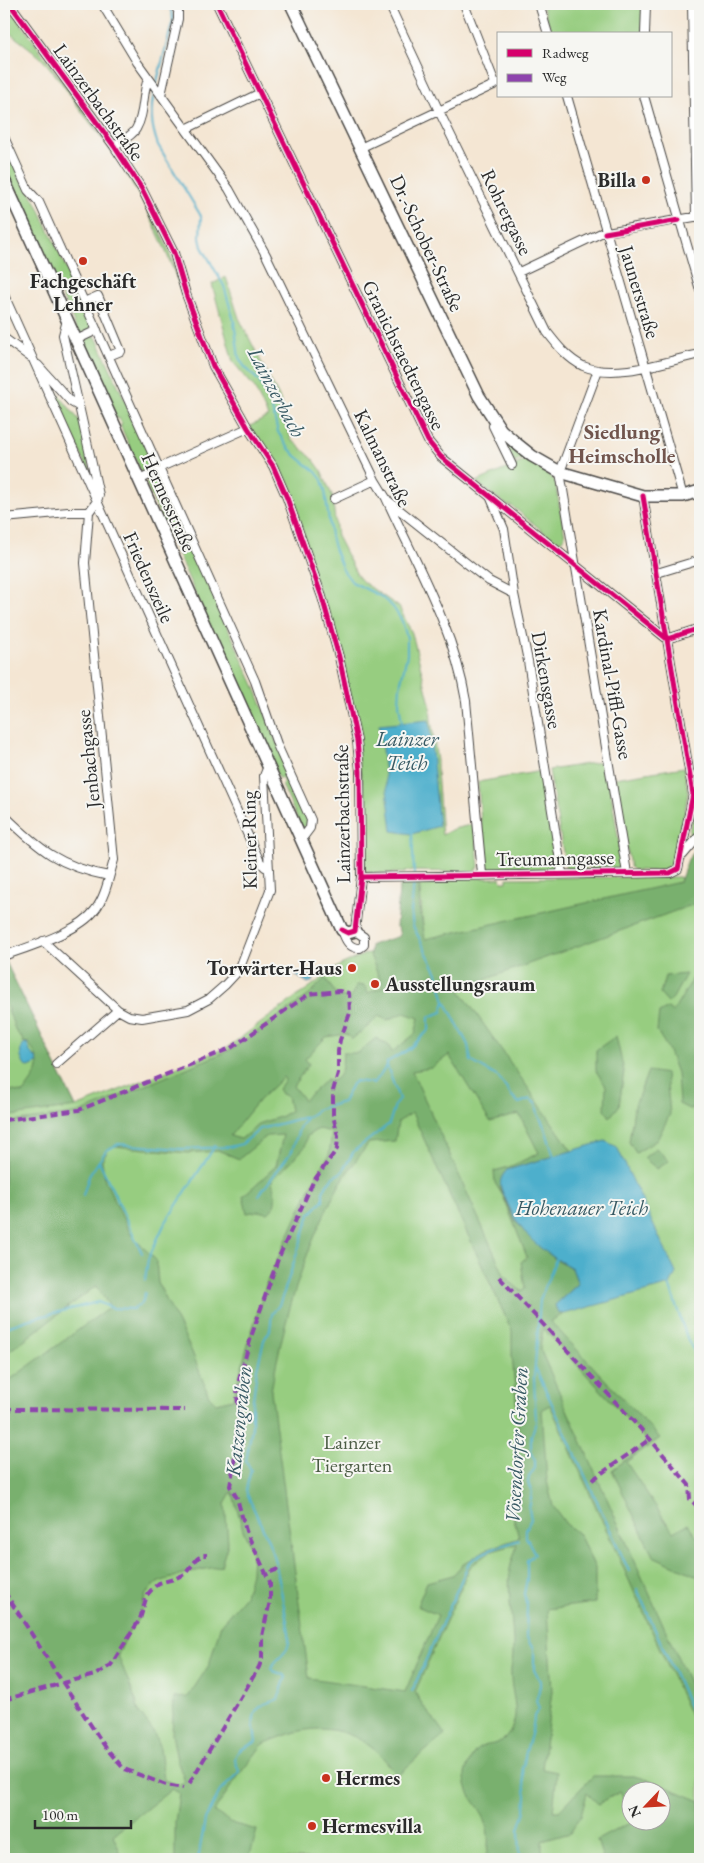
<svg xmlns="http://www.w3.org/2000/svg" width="704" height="1863" viewBox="0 0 704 1863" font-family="'EB Garamond',serif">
<rect width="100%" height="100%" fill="#f6f6f2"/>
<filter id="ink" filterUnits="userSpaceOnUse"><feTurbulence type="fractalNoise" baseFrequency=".02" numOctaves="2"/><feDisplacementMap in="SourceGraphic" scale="10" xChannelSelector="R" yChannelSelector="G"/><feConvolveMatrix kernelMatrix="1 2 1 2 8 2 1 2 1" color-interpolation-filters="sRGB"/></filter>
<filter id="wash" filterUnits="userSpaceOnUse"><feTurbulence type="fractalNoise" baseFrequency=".0096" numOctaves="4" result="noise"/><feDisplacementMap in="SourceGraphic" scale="20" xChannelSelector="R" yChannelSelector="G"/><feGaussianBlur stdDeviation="1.12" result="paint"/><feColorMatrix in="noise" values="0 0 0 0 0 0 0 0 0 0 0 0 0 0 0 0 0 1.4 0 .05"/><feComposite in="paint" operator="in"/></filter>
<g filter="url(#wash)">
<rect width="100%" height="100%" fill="#f4e6d3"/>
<path fill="#97cd80" stroke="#617c56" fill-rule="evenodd" d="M4,4H7L126,170L149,209L168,248L183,294H182C161,233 132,175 91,124C73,102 60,77 40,57C29,47 16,38 4,29Z
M542,4H643L642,34H552Z
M4,143L37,204L93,327L91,330L81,334L78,332L4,166Z
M226,277L239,318L282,403V411L291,439L313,459L321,470L332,495L337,536L357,575L363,582L399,607L412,633L430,704L431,720L437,761V771L442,835L453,829L475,824L479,867L473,872L406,871L405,873H366L364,870L363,787L345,675L288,495L250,426L268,417L254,387L233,362L212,284Z
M93,335L96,337L156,468L144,474L141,472L120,425L122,424L119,418L117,419L82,342Z
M50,384L80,421L91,472L89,473Z
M502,435L526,457L514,463Z
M529,459L546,471L555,481L565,536L560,542H556L512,506H508L476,482Z
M158,475L254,685L308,822L306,827H301L282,785L284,783L282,778L279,779L146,484L150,478Z
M606,761L623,868L621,870H591L590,866H586V870H566L549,770Z
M684,767L688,792L676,864C667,874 646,870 633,870L630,867L615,778Z
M542,771L558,867L555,870H490L484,863L478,782Z
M692,817L698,830L688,844L687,843Z
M680,877L681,882L700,878V1859H4V958L76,1107L228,1047L340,965L370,952L424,939L419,879L501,878L502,882H507V878ZM632,1790H662V1820H632Z"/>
<path fill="#79b06e" stroke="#526e4c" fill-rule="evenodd" d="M700,845V902L459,989L572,1151L507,1170L500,1188L515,1221L556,1260L572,1268L578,1284L555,1305L558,1313L564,1314L550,1321L660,1438L626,1462L673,1532L688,1524L697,1537H700V1584L697,1576L653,1556L612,1470L649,1442L543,1328L540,1349L700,1707V1738L550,1405L542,1409L547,1481L553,1506L566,1524L579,1534L595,1568V1603L547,1609L552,1691L542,1769L557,1772L553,1811H559L593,1776H633L650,1780L700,1801V1859H603L597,1840L633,1821L662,1820V1790H632L631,1813L620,1792L598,1804L587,1793L581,1816L570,1833L542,1841V1859H477L485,1857C491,1845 488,1824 482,1813C474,1799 465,1794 465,1775C465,1771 468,1765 470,1761C480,1733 501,1757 513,1725C519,1708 511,1693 511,1676C510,1669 513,1661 513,1653C514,1625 507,1598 510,1569C511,1561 516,1552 517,1544L489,1552L470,1567L415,1692C423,1708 436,1720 445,1735L418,1757L397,1776C370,1734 328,1718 281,1737C276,1739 269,1741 264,1744C260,1747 257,1752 254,1756C239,1774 226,1793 214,1812L234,1824L257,1830L249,1859H175V1823L179,1793L172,1789L113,1835L123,1859H4V1384L110,1307L96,1286L4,1355V1123L80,1113L232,1049L308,996L325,978L337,995L350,998L357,985L365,986L368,993L383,987L370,955L371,945L400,936L398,927H396L399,888L406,879H419L420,907L425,939L680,882L688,859ZM404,1013L419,1018L415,1034L392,1052L388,1045L376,1038L358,1053H343C342,1064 344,1075 332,1081L327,1079L304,1100L293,1086L309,1064L305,1059L326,1037L346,1034L352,1039L371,1024L378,1016L387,1020ZM449,1055L490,1122L519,1114L539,1153L509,1167L494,1171L495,1183L503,1196L527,1257L521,1262L525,1288L521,1291L505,1277L412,1071L431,1068ZM283,1077L285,1080L278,1089L281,1094L287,1096L290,1111L280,1117L260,1123L241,1139L230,1136L259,1100ZM412,1113L512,1331V1355L518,1424L513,1516L519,1538L485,1550L462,1565L453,1575L427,1582L417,1606L438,1615L405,1692L309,1678L271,1391C284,1320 304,1248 340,1184C348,1170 359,1157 369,1143L395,1141L398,1122ZM318,1129L332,1132L329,1155L311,1186L267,1282L249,1340L233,1399L216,1403L209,1396L192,1352L158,1283L156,1260L131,1235L105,1180L102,1161L108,1150L114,1146L187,1153L220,1151L239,1159L267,1136L283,1135L276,1166L243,1196L247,1213L259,1211L268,1213C279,1205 275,1193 272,1181L305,1147L307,1136ZM232,1491L243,1530L252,1551L251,1573L245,1596L221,1624L209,1665L188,1697L174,1698L172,1734L177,1760L185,1782L178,1785L164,1780L160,1748L153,1731L139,1712L136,1701L118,1655L129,1631L139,1618L146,1594L152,1587L159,1582L186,1573L221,1566L228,1543L225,1503Z
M4,958L76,1107L4,1117V1089L23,1093C39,1070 44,1069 29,1043L23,1042L22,1038L16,1032L4,998Z
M698,970L700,971V1109H689L679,1104L677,1073L668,1049L657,1031L659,1013L668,1008L673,1012Z
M686,974L673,998L668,1003L660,994L665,976Z
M616,1036L624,1071L619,1106L610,1117L605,1110L606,1086L596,1071V1050Z
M648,1071L666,1074L670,1114L657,1140L636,1153L629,1142L634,1108Z
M656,1148L669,1161L657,1169L644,1158Z"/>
<path fill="#4dafcc" stroke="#3c6d7c" d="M429,720L439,826L412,834L392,831L379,725Z
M297,972L313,977L314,981L308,983L295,975Z
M25,1043L28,1044L30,1052L36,1058L38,1063L29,1067L25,1066C20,1058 18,1050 25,1043Z
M605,1141L617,1147L676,1273L670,1285L564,1314L558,1313L555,1305L578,1284L572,1268C539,1250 521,1235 506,1200C501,1188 496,1182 507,1170Z"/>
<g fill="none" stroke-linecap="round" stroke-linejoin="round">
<path stroke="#4dafcc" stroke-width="2" d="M156,85L173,20L170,7L166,4
M154,92C150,111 151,126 158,145L201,216L200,238L202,247L224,286L234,321L239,358L244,366L259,381L270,401L278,432L286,445L296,456L316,472L322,480L325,491L331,536L334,548L343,570L352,582L380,596L393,607L402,621L407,638V655L400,686L399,704L402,723
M412,832L414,875
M414,880L411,913L413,926L437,973L445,1001L468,1045L471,1061L498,1077L511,1095L519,1103L530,1099L536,1104L538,1114L545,1128L554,1157
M99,1161L142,1253
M83,1195L89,1176L99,1161L106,1151L118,1144L181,1149L229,1147L242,1144L260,1129L309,1116L319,1109L343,1102L352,1084L356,1081L373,1083L379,1077L386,1067
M259,1195L292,1151L300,1126L307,1117
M145,1280L148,1259L164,1225L215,1146
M669,1284L688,1341L694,1351V1364L697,1368L700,1378
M4,1328L27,1320L98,1302L112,1308L133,1309L142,1303L145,1293
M535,1367L629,1571
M637,1589L700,1731
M412,1691L469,1563C483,1550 502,1546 519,1540
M198,1859L205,1820L220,1791L237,1775L239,1771L235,1760L236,1755L240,1750L256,1742C254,1728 249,1713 263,1705C268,1702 273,1702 278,1699L286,1677L282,1674L273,1671L271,1668C281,1652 291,1655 289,1632L276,1565L268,1540L247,1494L246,1489L251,1470L246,1461L252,1427V1407L257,1369L264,1340L270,1330L272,1314L279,1305L284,1292L310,1214L323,1200V1192L327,1184L333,1177L342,1172L354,1151L389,1124L395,1105L399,1099L387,1066V1062L408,1050L429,1030V1017L442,1012L445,1001
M520,1859L519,1829L525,1811L526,1796L522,1767C526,1762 524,1758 526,1752C529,1740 534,1729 534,1716L539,1709L536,1701L540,1687V1681L534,1670V1648L530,1644L526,1635L527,1606L524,1594L527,1579V1560L535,1554L526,1537V1529L531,1519L529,1509L532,1492L528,1483L529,1477L535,1468V1461L531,1450V1437L536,1422L534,1378L540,1300L556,1259"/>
</g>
</g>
<g filter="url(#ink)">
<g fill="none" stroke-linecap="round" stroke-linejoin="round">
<g stroke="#494744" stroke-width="10">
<path id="street" d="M10,4L114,146L142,189L174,253L186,294L213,366L248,428L273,466L287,498L322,597L339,657L357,741L360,771L361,877L355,931L364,937V945L360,948C349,949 345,939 342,930
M102,4L137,62L229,189L266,255L375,480L386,498C416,564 454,629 466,701L482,874
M217,4L428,441L441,457L667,639L700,628
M389,4L438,109L547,332C557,345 568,359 583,366C616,380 667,361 700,354
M464,4L495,83
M539,4L548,34
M692,4L696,217
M645,34L646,4
M161,95L178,19V11L174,4
M567,96L683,496
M644,96L700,290
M186,129L260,93
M4,137L28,190L39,202L255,681L278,747L311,820L310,828L301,840
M114,146C121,141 132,136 136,129C145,114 142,94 148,79
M360,148L498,83
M519,272L601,233L700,216
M4,295L260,862L265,867L269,869
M84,302L98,296L121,351L109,356
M4,338L30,357
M76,340L97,330
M38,365L71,402L78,406
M598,370L560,472L627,873
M493,426L512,465
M139,480L154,473L159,468L248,428
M490,496L504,529L514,594L528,661L562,873
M334,499L375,480
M387,500L489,581L514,594
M4,518L68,512H89
M657,573L700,560
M694,797L700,824
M4,815C39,849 60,867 109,876
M683,855L700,835
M361,877L670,873L678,869L693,794L643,496
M43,941L118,1010L129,1016L142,1018L188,1010L209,999L225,985L239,970L270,890L264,776L268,766
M4,956C30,946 79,932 95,910C106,896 109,876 114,860L85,563L89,512L97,501L99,495L63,335L67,320
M56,1064L118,1010"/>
</g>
<g stroke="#494744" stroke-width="14">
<path id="secondary" d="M291,4L479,396L501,430L517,444L532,456L560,472L643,496H683L700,491
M4,180L342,930L348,933L355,931"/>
</g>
<use href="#street" stroke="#fff" stroke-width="8"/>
<use href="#secondary" stroke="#fff" stroke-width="11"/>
<path stroke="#8e44ad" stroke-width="4" stroke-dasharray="8 4" stroke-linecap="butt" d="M4,1120L79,1110L231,1048L309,994L339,991L349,993L350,1013L340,1040L338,1051V1073L333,1091V1115L338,1136L337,1149L313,1182L278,1259L251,1337L239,1380L237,1394L239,1413L234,1464L230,1486L237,1498L246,1531L270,1582V1601L262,1636V1659L259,1667L189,1784
M499,1277L650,1439L689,1485L690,1499L699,1508
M4,1409L185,1410
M592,1480L650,1439
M271,1572L279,1569
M4,1591L63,1683L95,1675L111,1665L140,1619L147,1595L153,1588L159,1583L174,1579L185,1574L197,1559L203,1555H207
M4,1700L63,1683L106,1748L124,1769L166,1785L183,1788
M493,1857V1859"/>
<g stroke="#f6f6f2" stroke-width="8">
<path id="cycleway" d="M10,4L114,146L142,189L174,253L186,294L213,366L248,428L273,466L287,498L322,597L339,657L357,741L360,771L361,877L355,931L348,933L342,930
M217,4L428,441L441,457L667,639L700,628
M605,233L679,220
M361,877L670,873L678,869L693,794L643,496"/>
</g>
<use href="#cycleway" stroke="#d6006c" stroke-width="5"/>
</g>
</g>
<g fill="#c8321e" stroke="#f6f6f2" stroke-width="2">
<circle cx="646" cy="180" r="5"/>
<circle cx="83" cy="261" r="5"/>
<circle cx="352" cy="968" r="5"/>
<circle cx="375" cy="984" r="5"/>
<circle cx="326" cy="1778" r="5"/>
<circle cx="312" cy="1826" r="5"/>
</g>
<g text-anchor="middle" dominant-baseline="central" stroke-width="4" stroke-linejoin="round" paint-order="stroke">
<g font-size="20" fill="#2b2b2b" stroke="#f6f6f2">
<text transform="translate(99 102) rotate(54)">Lainzerbachstraße</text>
<text transform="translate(507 212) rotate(64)">Rohrergasse</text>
<text transform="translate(427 243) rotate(65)">Dr.-Schober-Straße</text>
<text transform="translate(640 292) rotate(73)">Jaunerstraße</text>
<text transform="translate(404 355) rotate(64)">Granichstaedtengasse</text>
<text transform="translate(383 458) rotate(64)">Kalmanstraße</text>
<text transform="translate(169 502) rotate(66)">Hermesstraße</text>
<text transform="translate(149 577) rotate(66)">Friedenszeile</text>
<text transform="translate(547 680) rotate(80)">Dirkensgasse</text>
<text transform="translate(613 684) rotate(80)">Kardinal-Piffl-Gasse</text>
<text transform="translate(88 759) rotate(-96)">Jenbachgasse</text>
<text transform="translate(342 814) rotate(-91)">Lainzerbachstraße</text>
<text transform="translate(249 840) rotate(-91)">Kleiner Ring</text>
<text transform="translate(555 858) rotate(-1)">Treumanngasse</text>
</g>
<g font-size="20" font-weight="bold" fill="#2b2b2b" stroke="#f6f6f2" text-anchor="start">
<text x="636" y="180" text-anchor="end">Billa</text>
<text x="83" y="281" text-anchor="middle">Fachgeschäft<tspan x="83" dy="23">Lehner</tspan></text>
<text x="342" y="968" text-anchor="end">Torwärter-Haus</text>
<text x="385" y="984">Ausstellungsraum</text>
<text x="336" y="1778">Hermes</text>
<text x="322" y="1826">Hermesvilla</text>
</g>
<g font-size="20" fill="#4b5c44" stroke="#f6f6f2">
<text x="352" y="1442">Lainzer<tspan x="352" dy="23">Tiergarten</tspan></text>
</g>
<g font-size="21" font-style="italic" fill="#375963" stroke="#f6f6f2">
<text transform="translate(277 392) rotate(62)">Lainzerbach</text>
<text x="407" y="738">Lainzer<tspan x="407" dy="24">Teich</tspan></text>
<text x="582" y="1207">Hohenauer Teich</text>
<text transform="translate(238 1421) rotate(-84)">Katzengraben</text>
<text transform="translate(516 1445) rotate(-87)">Vösendorfer Graben</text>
</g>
<g font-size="21" font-weight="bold" fill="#71554d" stroke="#f6f6f2">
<text x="622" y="431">Siedlung<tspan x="622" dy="24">Heimscholle</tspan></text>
</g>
</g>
<rect width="704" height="1863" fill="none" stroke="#f6f6f2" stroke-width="20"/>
<rect x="497" y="32" width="175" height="65" fill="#f6f6f2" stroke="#a5a5a2"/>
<rect x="507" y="49" width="25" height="8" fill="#d6006c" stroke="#a5a5a2"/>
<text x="542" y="58" font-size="15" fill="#2b2b2b">Radweg</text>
<rect x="507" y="74" width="25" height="8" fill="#8e44ad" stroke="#a5a5a2"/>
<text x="542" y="82" font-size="15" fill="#2b2b2b">Weg</text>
<g transform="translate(646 1806) rotate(245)"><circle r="24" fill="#f6f6f2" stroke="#a5a5a2"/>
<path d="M0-4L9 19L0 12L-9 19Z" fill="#c8321e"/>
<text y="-8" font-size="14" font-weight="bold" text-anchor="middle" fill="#2b2b2b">N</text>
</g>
<path d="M35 1820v8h96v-8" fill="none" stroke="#2b2b2b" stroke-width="2.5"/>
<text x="42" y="1820" font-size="15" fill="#2b2b2b" stroke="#f6f6f2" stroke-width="4" paint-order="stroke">100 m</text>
</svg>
